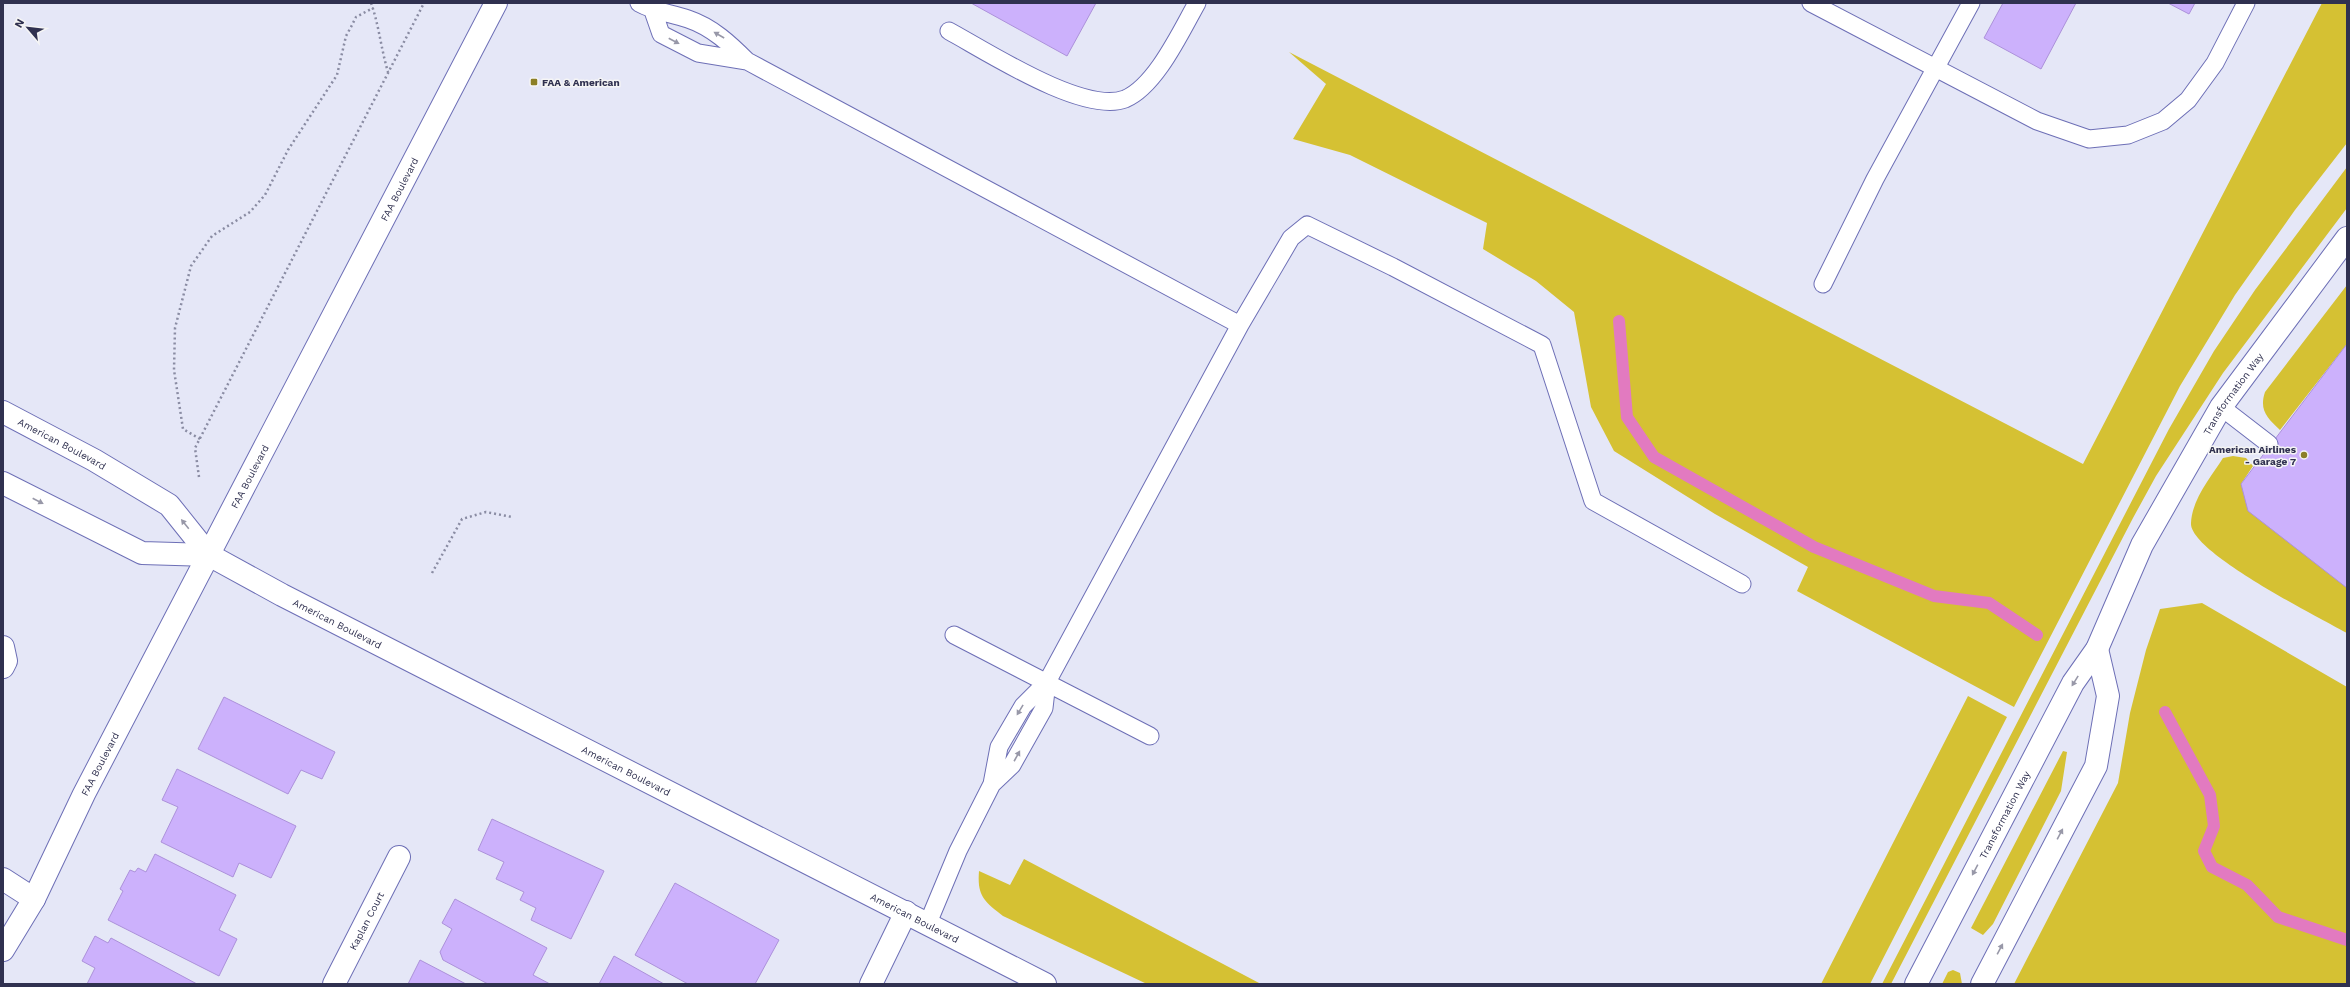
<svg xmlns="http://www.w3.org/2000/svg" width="2350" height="987" viewBox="0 0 2350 987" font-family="'Work Sans',sans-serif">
<rect width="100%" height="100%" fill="#e5e7f7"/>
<path fill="#d5c133" d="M2322,3H2347V143L2295,210L2235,295L2180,386L2014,707L1797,591L1808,567L1715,514L1614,451L1591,407L1574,312L1536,281L1483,249L1487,223L1350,155L1293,139L1326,84L1289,52L2083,464Z
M2347,167V208L2223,373L2156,476L2133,518L1891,984H1882L2169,429L2214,351L2255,290Z
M2347,285V344L2280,430C2267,418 2259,410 2265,392Z
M2233,456L2246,458L2253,466L2241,484L2347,588V633C2320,618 2189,552 2191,523C2192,499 2211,477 2223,458Z
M2202,603L2347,687V984H2014L2118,783L2130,713L2146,650L2160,609Z
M1968,696L2007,717L1870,984H1821Z
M2063,751L2067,752L2061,791L1993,924L1983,935L1971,928Z
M1024,859L1261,984H1147L1003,916C984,901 977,896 979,871L1010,885Z
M1953,970L1960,973L1962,984H1942L1948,972Z"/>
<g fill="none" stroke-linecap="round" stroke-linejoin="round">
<path stroke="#e27ac0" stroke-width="12" d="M1619,321L1627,417L1654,457L1814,547L1934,596L1989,603L2037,635
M2165,712L2210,795L2214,826L2204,851L2212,867L2247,885L2278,917L2347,940"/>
</g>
<path fill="#ccb1fc" stroke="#ac91da" d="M971,3H1096L1067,56Z
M2003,3H2076L2041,69L1984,38Z
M2168,3H2195L2189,14Z
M2347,344V588L2248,511L2241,484Z
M224,697L335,752L322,779L301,770L288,794L198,749Z
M177,769L296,826L271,878L239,863L233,877L161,842L178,807L162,800Z
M492,819L604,871L571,939L531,920L536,908L520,900L524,892L496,879L504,862L478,850Z
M155,854L236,895L219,930L237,939L219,976L108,920L123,891L120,889L130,870L135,872L138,868L146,872Z
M675,883L779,940L755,984H688L635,955Z
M455,899L547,948L533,975L550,984H488L443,960L440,952L452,929L442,923Z
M95,936L108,943L111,938L197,984H87L95,968L82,961Z
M614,956L664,984H599Z
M420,960L466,984H408Z"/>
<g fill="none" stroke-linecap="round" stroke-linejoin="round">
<g stroke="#6d6fb6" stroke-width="19">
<path id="service" d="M639,3C655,12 671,13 688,19C712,27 730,44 747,61L1240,325
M1811,3L2037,121L2089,139L2128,135L2163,121L2188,100L2215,63L2246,3
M653,11L661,34L698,53L747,61
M949,31C986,51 1084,115 1125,99C1156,86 1181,31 1197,3
M1823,284L1875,179L1971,3
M2221,407L2269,444
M954,635L1150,736
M992,784L1012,765L1044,708L1047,682
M928,923L958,851L992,784L999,747L1023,706L1047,682L1240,325L1291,238L1307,225L1393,267L1542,345L1593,501L1742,584"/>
</g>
<g stroke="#6d6fb6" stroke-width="24">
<g id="minor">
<path d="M3,647L6,661L3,667"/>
<path d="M3,879L34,899"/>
<path id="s1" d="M334,984L399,857"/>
<path d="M871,984L906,912"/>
<path id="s2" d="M1916,984L2073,683L2097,649L2142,545L2221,407L2347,238"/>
<path d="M1982,984L2096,766L2108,696L2097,649"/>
</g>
</g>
<g stroke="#6d6fb6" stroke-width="24">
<g id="tertiary">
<path id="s3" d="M3,412L94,460L169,505L209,555L282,595L1045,984"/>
<path d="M3,483L142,553L209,555"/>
<path id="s4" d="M3,950L34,899L84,794L496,3"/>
</g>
</g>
<path stroke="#8a8ca3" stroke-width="2.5" stroke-dasharray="2 3" stroke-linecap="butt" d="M371,3C379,25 381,49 388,72
M200,439L183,429L174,370L175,328L191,266L212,236L250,212L265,195L288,150L337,75L346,36L351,27L356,17L373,8
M199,477L195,448L424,3
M432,573L462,519L486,512L512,517"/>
<use href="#service" stroke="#fff" stroke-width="17"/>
<use href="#minor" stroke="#fff" stroke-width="22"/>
<use href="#tertiary" stroke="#fff" stroke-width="22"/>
</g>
<defs><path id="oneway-solid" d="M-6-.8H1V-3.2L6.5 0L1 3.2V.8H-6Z"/></defs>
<g fill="#9898a8">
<use href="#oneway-solid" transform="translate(719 35) rotate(-150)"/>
<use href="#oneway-solid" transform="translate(674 41) rotate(28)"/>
<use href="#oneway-solid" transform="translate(38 501) rotate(27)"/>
<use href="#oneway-solid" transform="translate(185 524) rotate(-129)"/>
<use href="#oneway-solid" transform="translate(2075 681) rotate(122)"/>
<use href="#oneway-solid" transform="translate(1020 710) rotate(121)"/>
<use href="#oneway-solid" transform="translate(1017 756) rotate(-61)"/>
<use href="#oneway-solid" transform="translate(2060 834) rotate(-62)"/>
<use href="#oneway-solid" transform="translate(1975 870) rotate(118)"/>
<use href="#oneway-solid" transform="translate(2000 949) rotate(-62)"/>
</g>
<g fill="#8c7f26" stroke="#f5f5f5" stroke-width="1.5">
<rect x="530" y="78" width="8" height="8" rx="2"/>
<circle cx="2304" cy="455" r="4"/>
</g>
<g text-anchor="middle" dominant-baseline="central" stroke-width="3" stroke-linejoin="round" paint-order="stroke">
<g font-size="10" font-weight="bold" fill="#303150" stroke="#f5f5f5" text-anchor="start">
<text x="542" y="82">FAA &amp; American</text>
<text x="2296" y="449" text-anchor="end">American Airlines<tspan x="2296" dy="12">- Garage 7</tspan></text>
</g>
<g font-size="10" fill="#303150" stroke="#f5f5f5">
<text stroke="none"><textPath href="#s4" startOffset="858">FAA Boulevard</textPath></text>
<text stroke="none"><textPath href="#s2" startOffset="671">Transformation Way</textPath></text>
<text stroke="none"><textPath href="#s3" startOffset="67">American Boulevard</textPath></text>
<text stroke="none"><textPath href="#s4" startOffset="534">FAA Boulevard</textPath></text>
<text stroke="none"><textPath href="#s3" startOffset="400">American Boulevard</textPath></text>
<text stroke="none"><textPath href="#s4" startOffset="210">FAA Boulevard</textPath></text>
<text stroke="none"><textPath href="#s3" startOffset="724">American Boulevard</textPath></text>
<text stroke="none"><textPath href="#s2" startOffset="191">Transformation Way</textPath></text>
<text stroke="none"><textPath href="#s3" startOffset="1048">American Boulevard</textPath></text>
<text stroke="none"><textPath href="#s1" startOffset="71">Kaplan Court</textPath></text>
</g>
</g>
<rect width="2350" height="987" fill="none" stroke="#303150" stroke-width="8"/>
<g transform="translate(28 28) rotate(298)" stroke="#f5f5f5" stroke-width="3" paint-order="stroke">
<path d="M0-3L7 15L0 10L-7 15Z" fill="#303150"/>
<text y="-6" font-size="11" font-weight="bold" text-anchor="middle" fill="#303150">N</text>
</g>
</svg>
